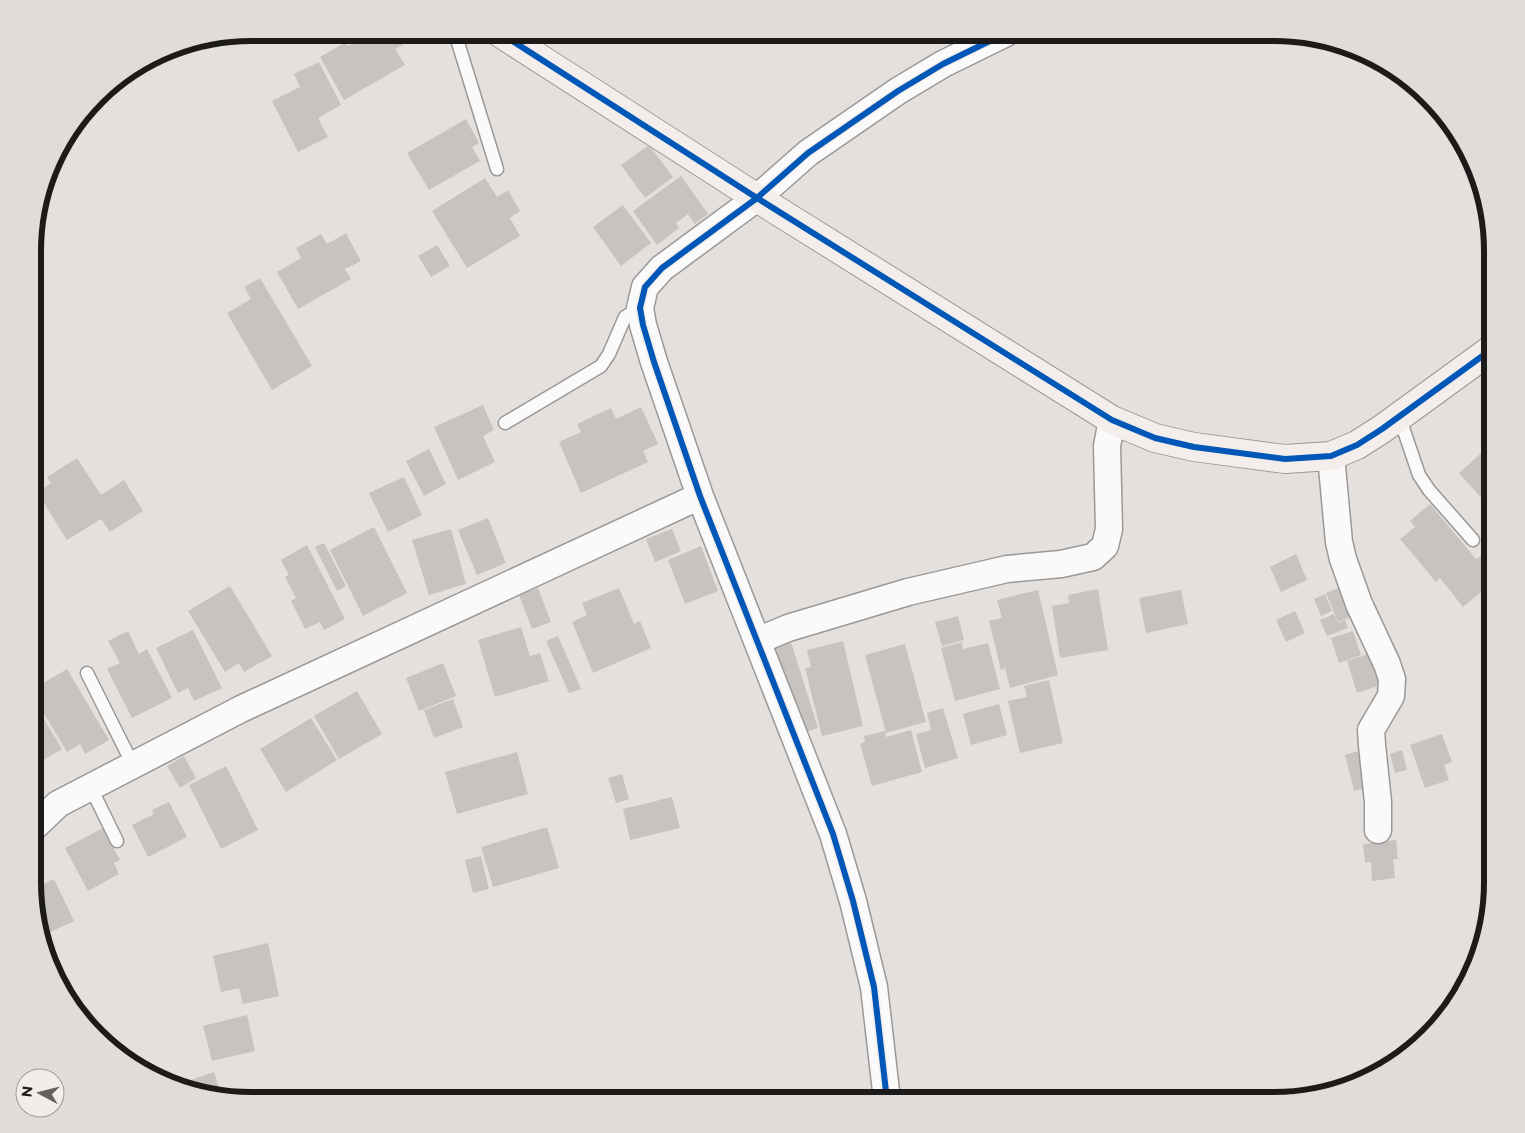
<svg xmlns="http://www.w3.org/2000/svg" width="1525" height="1133" viewBox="0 0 1525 1133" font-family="Montserrat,sans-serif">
<rect width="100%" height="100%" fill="#e4e0de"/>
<path fill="#c6c3c1" d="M372,33H395L403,45L395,49L405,65L344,100L320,57L346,42L348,46Z
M319,62L341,105L318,118L328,137L298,152L272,101L300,87L294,74Z
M466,119L479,143L472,147L480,161L429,190L407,153Z
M649,145L673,177L645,198L621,165Z
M681,176L708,214L695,224L688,214L676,223L679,228L657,245L633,211Z
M485,178L497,197L508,190L520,211L510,218L520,236L467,268L432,211Z
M623,205L651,243L621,266L593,227Z
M346,233L361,261L345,269L351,279L298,309L277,272L301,258L296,248L321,234L327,244Z
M437,245L450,266L431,277L418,256Z
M260,278L312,366L272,390L227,313L251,299L244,287Z
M483,405L494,430L483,436L495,462L458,480L434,427Z
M641,407L658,444L643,451L648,462L581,493L559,442L581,432L577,424L611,408L616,419Z
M1487,448L1492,454V496L1485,502L1459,473Z
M429,449L446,484L424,496L406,461Z
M77,458L101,495L124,480L143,511L110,532L101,519L67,540L37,492L51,483L47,477Z
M404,477L422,515L388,532L369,493Z
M1430,504L1476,559L1481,556L1492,569V583L1463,607L1440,578L1436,582L1400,539L1415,527L1410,521Z
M488,518L506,563L477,575L458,530Z
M1492,519V539L1483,528Z
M374,527L407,593L363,616L330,550Z
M451,529L466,584L429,595L412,540Z
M672,529L681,551L655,562L646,539Z
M324,543L346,586L337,591L315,547Z
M307,545L345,619L324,630L320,622L305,629L291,601L296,598L285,577L289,575L281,560Z
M701,546L718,591L685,604L668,560Z
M1296,554L1307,580L1281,592L1270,567Z
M1348,584L1360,613L1338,622L1326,593Z
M230,586L272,656L244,672L239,663L225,672L188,611Z
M538,588L551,622L532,629L519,595Z
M619,588L634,624L640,621L651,648L593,673L572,622L587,615L582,603Z
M1098,589L1108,650L1060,658L1052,606L1069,603L1068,595Z
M1038,590L1058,675L1010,688L1005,668L1001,670L989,621L1002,618L997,600Z
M1181,590L1188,624L1146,633L1139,598Z
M1325,594L1332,611L1321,616L1314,599Z
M1295,611L1305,633L1286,642L1276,620Z
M1334,614L1338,623L1345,620L1348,628L1327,636L1320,620Z
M958,616L964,640L942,646L935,622Z
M521,627L530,656L540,653L549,681L495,697L478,640Z
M193,630L222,688L194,701L188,688L178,693L156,648Z
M128,631L139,654L147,649L172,698L132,718L107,669L120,663L108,641Z
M1353,631L1361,655L1339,663L1331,638Z
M558,636L581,689L569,693L546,641Z
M843,641L863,726L822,736L805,668L811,667L807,650Z
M791,642L818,728L800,734L773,648Z
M962,642L963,649L988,643L1000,689L955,701L941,648Z
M905,644L926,722L886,733L865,655Z
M1377,651L1387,683L1357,693L1347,661Z
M443,663L456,696L419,711L406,678Z
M67,669L109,740L85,754L80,744L67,752L33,695V689Z
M1049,680L1063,743L1020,753L1008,701L1027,697L1024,686Z
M357,691L382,734L339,759L314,716Z
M453,699L463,727L434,738L424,710Z
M999,704L1007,735L971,745L963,714Z
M36,706L62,749L33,766V707Z
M943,708L958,758L925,768L916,734L931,730L927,713Z
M311,718L337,760L286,792L260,749Z
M911,730L922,772L872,786L860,744L865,742L864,736L885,731L886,737Z
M1442,734L1452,762L1444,765L1449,780L1425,788L1410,745Z
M1402,750L1407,770L1395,773L1390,754Z
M1358,751L1368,787L1354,791L1345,755Z
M517,752L528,794L457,814L445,772Z
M184,756L196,778L180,788L167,766Z
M226,766L258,830L221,849L189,785Z
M622,774L629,799L616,803L608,778Z
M672,797L680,828L630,840L623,809Z
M169,802L187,837L148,857L132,825L154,814L152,810Z
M547,827L559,868L493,887L481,847Z
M103,828L120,860L114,863L119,874L88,891L65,848Z
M1396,840L1398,859H1393L1395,878L1372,881L1371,862L1365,863L1363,844Z
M481,856L489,889L473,893L465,860Z
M54,879L74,921L44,935L33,896V889Z
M268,943L279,996L243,1004L239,988L221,992L213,956Z
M247,1015L255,1051L212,1061L203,1026Z
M214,1072L222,1097L188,1089L185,1082Z"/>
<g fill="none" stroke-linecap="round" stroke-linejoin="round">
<g stroke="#9b9896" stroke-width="15">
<path id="lane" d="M455,33L497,169
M326,36L333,33
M1399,416L1419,475L1429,490L1473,540
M505,423L601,366L609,354L625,317L640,308
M87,673L133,765
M91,788L117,841"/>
</g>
<g stroke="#9b9896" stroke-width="29">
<path id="street" d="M1331,456L1339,542L1343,559L1359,604L1387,664L1392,679L1391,696L1371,730L1372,745L1378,802V830
M757,641L788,628L908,592L1007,569L1061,564L1093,557L1105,546L1109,529L1107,446L1112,420
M33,828L58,804L241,709L700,496
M887,1100L874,987L853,901L833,834L700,496L654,362L643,325L640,308L645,287L662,268L757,198L808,153L898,91L943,64L1006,33"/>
</g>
<g stroke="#9b9896" stroke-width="30">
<path id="secondary" d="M500,33L757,198L1112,420L1155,438L1194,447L1285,459L1331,456L1357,445L1382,429L1492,349"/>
</g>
<use href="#lane" stroke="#fbfafa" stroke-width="12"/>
<use href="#street" stroke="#fbfafa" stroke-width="26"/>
<use href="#secondary" stroke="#f3eeec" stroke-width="28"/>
<g stroke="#f3ede9" stroke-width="9">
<path id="cycleway" d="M500,33L757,198L1112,420L1155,438L1194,447L1285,459L1331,456L1357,445L1382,429L1492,349
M887,1100L874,987L853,901L833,834L700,496L654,362L643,325L640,308L645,287L662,268L757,198L808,153L898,91L943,64L1006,33"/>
</g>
<use href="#cycleway" stroke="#0057b8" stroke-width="6"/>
</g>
<path d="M0 0H1525V1133H0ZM251 41H1274A210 210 0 0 1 1484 251V882A210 210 0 0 1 1274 1092H251A210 210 0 0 1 41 882V251A210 210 0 0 1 251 41Z" fill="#e2dcd8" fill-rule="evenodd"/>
<path fill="none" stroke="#1d1b19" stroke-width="6" d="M251 41H1274A210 210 0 0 1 1484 251V882A210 210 0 0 1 1274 1092H251A210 210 0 0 1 41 882V251A210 210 0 0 1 251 41Z"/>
<g transform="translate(40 1093) rotate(277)"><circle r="24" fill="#f3ede9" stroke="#9d9996"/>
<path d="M0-4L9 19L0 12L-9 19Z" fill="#63605e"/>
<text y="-8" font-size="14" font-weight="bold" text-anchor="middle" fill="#1d1b19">N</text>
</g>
</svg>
